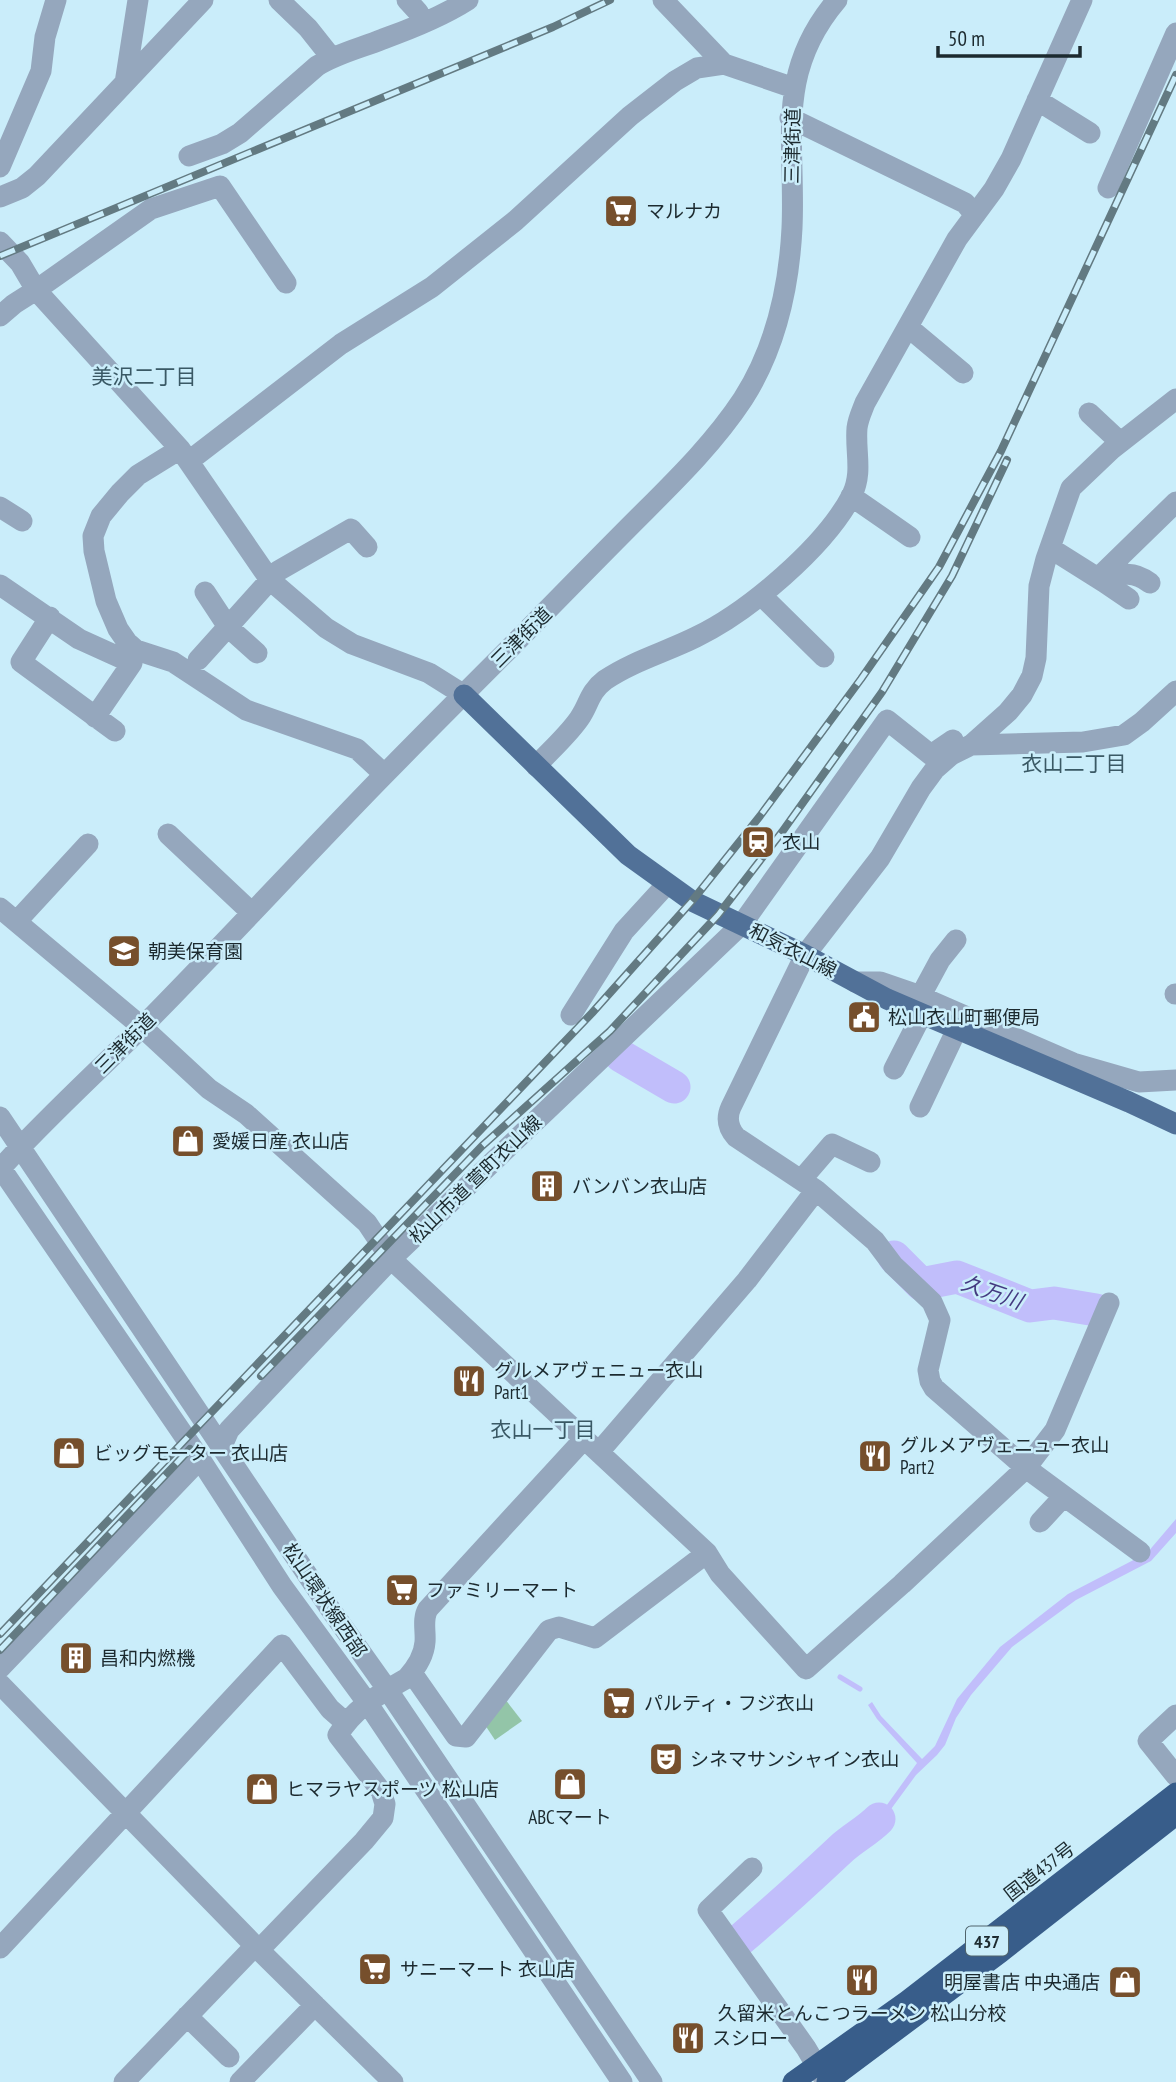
<svg xmlns="http://www.w3.org/2000/svg" width="1176" height="2082" viewBox="0 0 1176 2082" font-family="'PT Sans Narrow','Noto Sans JP',sans-serif">
<rect width="100%" height="100%" fill="#caedfa"/>
<path fill="#93c5a8" d="M505,1699L522,1721L495,1740L485,1725Z"/>
<path fill="#c1befb" d="M1176,1519V1533L1151,1561L1076,1600L1012,1647L971,1695L956,1718L945,1745L937,1755L916,1775L883,1820L869,1835L845,1850L841,1843L861,1830L884,1809L917,1763L877,1719L868,1705L872,1702L881,1716L922,1759L935,1746L957,1699L1000,1647L1068,1594L1147,1553Z"/>
<g fill="none" stroke-linecap="round" stroke-linejoin="round">
<path stroke="#c1befb" stroke-width="5" d="M840,1677L860,1689"/>
<path stroke="#c1befb" stroke-width="33" d="M621,1056L674,1087
M894,1257L921,1284L957,1277L1030,1306L1054,1303L1096,1310
M741,1939C775,1910 808,1880 841,1849C853,1838 867,1831 879,1819"/>
<path stroke="#95a7bd" stroke-width="21" d="M279,0L308,28L331,57
M407,0L418,12L423,22
M663,0L724,64
M125,83L138,0
M1037,100L1090,133
M790,118L965,203L975,215
M189,156L222,144L240,133L317,66C338,53 361,48 383,39C411,29 443,16 468,0
M0,167L41,71L45,37L56,0
M1108,188L1176,33
M0,197L22,188L37,176L203,0
M0,242L20,263L36,290L14,304L0,316
M286,283L220,186L151,209L36,290L180,449L270,580L326,628L352,644L429,673L464,695
M908,327L963,373
M1089,413L1120,442
M180,449L138,475L120,493L101,516L93,536L94,551L106,601L118,629L127,642L136,650L173,662L246,710L357,749L384,774
M189,461L341,344L432,287L515,221L630,116L675,81L697,68L724,64L794,88
M851,496L910,537
M0,507L22,521
M1050,548L1104,582C1122,572 1134,571 1150,583
M1098,578L1176,502
M1104,582L1129,599
M0,585L79,639L132,663L95,717
M205,592L228,627L257,653
M761,595L824,657
M50,617L21,662L115,731
M198,660L278,571L351,529L367,547
M971,745L1083,742L1124,735L1142,722L1176,691
M536,766C550,751 567,736 579,719C589,705 589,692 605,680C633,661 666,652 696,637C748,612 825,547 852,495C863,472 855,452 857,428C858,419 862,411 865,403L957,239L994,189L1011,159L1082,0
M168,834L252,913
M0,908L142,1027L209,1089L246,1114L367,1223L391,1259L707,1553L720,1574L806,1669L902,1584L1026,1468L1055,1430L1109,1303
M17,921L88,844
M855,982H880L912,993L1073,1063L1139,1082L1176,1080
M1175,994H1176
M920,997L940,960L956,940
M571,1015L624,931L667,884
M894,1069L922,1014
M920,1107L957,1029
M0,1117L333,1613L387,1689L652,2082
M0,1167L200,1459L282,1586L366,1701L622,2082
M0,1169C45,1119 95,1074 143,1026C223,945 301,860 381,778C425,733 469,689 513,645C555,602 597,559 639,517C676,480 714,443 743,399C775,349 789,287 792,228C796,141 774,74 837,0
M801,1180L832,1144L870,1162
M222,1446L229,1430L391,1259L742,924L887,720L931,755L953,740
M599,1452L747,1280L816,1190
M1040,1522L1064,1496
M1140,1552L1026,1468L934,1388L930,1381L928,1370L940,1320L932,1302L893,1265L875,1241L816,1190L736,1137C728,1128 726,1118 731,1107L805,955L880,858L921,788L935,769L951,755L971,745L1008,712L1022,695L1032,676L1036,658L1039,586L1046,559L1071,488L1112,449L1176,399
M0,1668L200,1459
M412,1673L456,1736L466,1737L549,1630L559,1627L595,1638L707,1553
M0,1684L259,1950L393,2082
M1176,1715L1148,1741L1176,1776
M752,1868L708,1910L806,2048L825,2080
M0,1948L282,1645L330,1709L346,1723
M259,1950L364,1841L383,1818L385,1804L381,1791L338,1735C355,1707 380,1694 407,1678C416,1668 424,1656 425,1642C426,1631 422,1619 428,1609L584,1439
M187,2016L229,2057
M124,2082L255,1946
M240,2082L315,2005"/>
<path stroke="#517198" stroke-width="21" d="M464,695L628,855L692,901L805,955L887,999L1129,1102L1176,1124"/>
<path stroke="#385d8a" stroke-width="21" d="M793,2082L907,2001L1176,1793
M827,2082L1001,1952L1176,1815"/>
<g stroke="#637a82" stroke-width="8">
<path id="rail" d="M0,256L553,27L610,0
M261,1376L482,1146L610,1031L718,915L782,832L882,692L952,576L1007,460
M0,1634L592,1013L692,901L760,816L861,679L939,567L1001,451L1176,75
M0,1650L190,1449"/>
</g>
<use href="#rail" stroke="#caedfa" stroke-width="5" stroke-dasharray="16" stroke-linecap="butt"/>
</g>
<defs>
<g id="supermarket-square" transform="scale(1.75)"><rect x="-9" y="-9" width="18" height="18" rx="4" fill="#764f2c" stroke="#caedfa"/><path d="M-6-5.5h2.5l.6 2H6L4.5 2H-2.5L-4.4-4H-6ZM-1.5 3.2a1.3 1.3 0 1 0 .1 0ZM3 3.2a1.3 1.3 0 1 0 .1 0Z" fill="#fff"/></g>
<g id="station-square" transform="scale(1.75)"><rect x="-9" y="-9" width="18" height="18" rx="4" fill="#764f2c" stroke="#caedfa"/><path d="M-3-6H3Q5-6 5-4V2Q5 4 3 4L4.5 6H3L1.5 4h-3L-3 6H-4.5L-3 4Q-5 4-5 2V-4Q-5-6-3-6ZM-3.5-4v3h7v-3ZM-3.5 1v1.5H-2V1ZM2 1v1.5H3.5V1Z" fill="#fff"/></g>
<g id="school-square" transform="scale(1.75)"><rect x="-9" y="-9" width="18" height="18" rx="4" fill="#764f2c" stroke="#caedfa"/><path d="M0-5L7-2L0 1L-7-2ZM-4 1L0 2.5L4 1V4Q0 6-4 4Z" fill="#fff"/></g>
<g id="civic-square" transform="scale(1.75)"><rect x="-9" y="-9" width="18" height="18" rx="4" fill="#764f2c" stroke="#caedfa"/><path d="M-.6-6.5H3V-4.5H.6V-3L4-1V1h2V6H-6V1h2V-1L-.6-3ZM-1.2 2.5V6h2.4V2.5Z" fill="#fff"/></g>
<g id="shop-square" transform="scale(1.75)"><rect x="-9" y="-9" width="18" height="18" rx="4" fill="#764f2c" stroke="#caedfa"/><path d="M-5-2.5h2.3a2.7 3.5 0 0 1 5.4 0H5L5.5 6h-11ZM-1.5-2.5h3a1.5 2.3 0 0 0-3 0Z" fill="#fff"/></g>
<g id="building-square" transform="scale(1.75)"><rect x="-9" y="-9" width="18" height="18" rx="4" fill="#764f2c" stroke="#caedfa"/><path d="M-4-6H4V6H1V3H-1V6H-4ZM-2.5-4.3h1.7v1.8h-1.7ZM.8-4.3h1.7v1.8H.8ZM-2.5-1h1.7V.8h-1.7ZM.8-1h1.7V.8H.8Z" fill="#fff"/></g>
<g id="restaurant-square" transform="scale(1.75)"><rect x="-9" y="-9" width="18" height="18" rx="4" fill="#764f2c" stroke="#caedfa"/><path d="M-5-6h1v4h1v-4h1v4h1v-4h1v5L-1.5 .5V6h-2V.5L-5-1ZM5-6V6H3V1.5H1.5Q1.5-4 5-6Z" fill="#fff"/></g>
<g id="theatre-square" transform="scale(1.75)"><rect x="-9" y="-9" width="18" height="18" rx="4" fill="#764f2c" stroke="#caedfa"/><path d="M-5-5.5Q0-4 5-5.5V0Q5 5 0 6Q-5 5-5 0ZM-3.3-2.5H-1v1.5H-3.3ZM1-2.5H3.3v1.5H1ZM-2.8 1Q0 5.5 2.8 1Z" fill="#fff"/></g>
</defs>
<g fill-rule="evenodd">
<use href="#supermarket-square" x="621" y="211"/>
<use href="#station-square" x="758" y="842"/>
<use href="#school-square" x="124" y="951"/>
<use href="#civic-square" x="864" y="1017"/>
<use href="#shop-square" x="188" y="1141"/>
<use href="#building-square" x="547" y="1186"/>
<use href="#restaurant-square" x="469" y="1381"/>
<use href="#shop-square" x="69" y="1453"/>
<use href="#restaurant-square" x="875" y="1456"/>
<use href="#supermarket-square" x="402" y="1590"/>
<use href="#building-square" x="76" y="1658"/>
<use href="#supermarket-square" x="619" y="1703"/>
<use href="#theatre-square" x="666" y="1759"/>
<use href="#shop-square" x="570" y="1784"/>
<use href="#shop-square" x="262" y="1789"/>
<use href="#supermarket-square" x="375" y="1969"/>
<use href="#restaurant-square" x="862" y="1980"/>
<use href="#shop-square" x="1125" y="1982"/>
<use href="#restaurant-square" x="688" y="2038"/>
</g>
<g text-anchor="middle" dominant-baseline="central" stroke-width="5" stroke-linejoin="round" paint-order="stroke">
<rect fill="#caedfa" stroke="#50646c" stroke-width="2" x="966" y="1926.5" width="42" height="29" rx="5"/>
<g font-size="18" font-weight="bold" fill="#1c2a2f">
<text x="987" y="1941">437</text>
</g>
<g font-size="19" fill="#1c2a2f" stroke="#caedfa">
<text transform="translate(792 146) rotate(-89)">三津街道</text>
<text transform="translate(521 637) rotate(-45)">三津街道</text>
<text transform="translate(793 950) rotate(27)">和気衣山線</text>
<text transform="translate(125 1043) rotate(-45)">三津街道</text>
<text transform="translate(475 1179) rotate(-44)">松山市道 萱町衣山線</text>
<text transform="translate(325 1600) rotate(56)">松山環状線西部</text>
<text transform="translate(1039 1871) rotate(-38)">国道437号</text>
</g>
<g font-size="19" fill="#1c2a2f" stroke="#caedfa" text-anchor="start">
<text x="646" y="211">マルナカ</text>
<text x="782" y="842">衣山</text>
<text x="148" y="951">朝美保育園</text>
<text x="888" y="1017">松山衣山町郵便局</text>
<text x="212" y="1141">愛媛日産 衣山店</text>
<text x="572" y="1186">バンバン衣山店</text>
<text x="494" y="1370">グルメアヴェニュー衣山<tspan x="494" dy="22">Part1</tspan></text>
<text x="900" y="1445">グルメアヴェニュー衣山<tspan x="900" dy="22">Part2</tspan></text>
<text x="94" y="1453">ビッグモーター 衣山店</text>
<text x="426" y="1590">ファミリーマート</text>
<text x="100" y="1658">昌和内燃機</text>
<text x="644" y="1703">パルティ・フジ衣山</text>
<text x="690" y="1759">シネマサンシャイン衣山</text>
<text x="286" y="1789">ヒマラヤスポーツ 松山店</text>
<text x="570" y="1817" text-anchor="middle">ABCマート</text>
<text x="400" y="1969">サニーマート 衣山店</text>
<text x="1100" y="1982" text-anchor="end">明屋書店 中央通店</text>
<text x="862" y="2013" text-anchor="middle">久留米とんこつラーメン 松山分校</text>
<text x="712" y="2038">スシロー</text>
</g>
<g font-size="21" fill="#3a5965" stroke="#caedfa">
<text x="144" y="376">美沢二丁目</text>
<text x="1074" y="763">衣山二丁目</text>
<text x="543" y="1429">衣山一丁目</text>
</g>
<g font-size="21" font-style="italic" fill="#443a81" stroke="#caedfa">
<text transform="translate(992 1292) rotate(19)">久万川</text>
</g>
</g>
<path d="M938 46v10h142v-10" fill="none" stroke="#1c2a2f" stroke-width="3.5"/>
<text x="948" y="46" font-size="21" fill="#1c2a2f" stroke="#caedfa" stroke-width="5" paint-order="stroke">50 m</text>
</svg>
